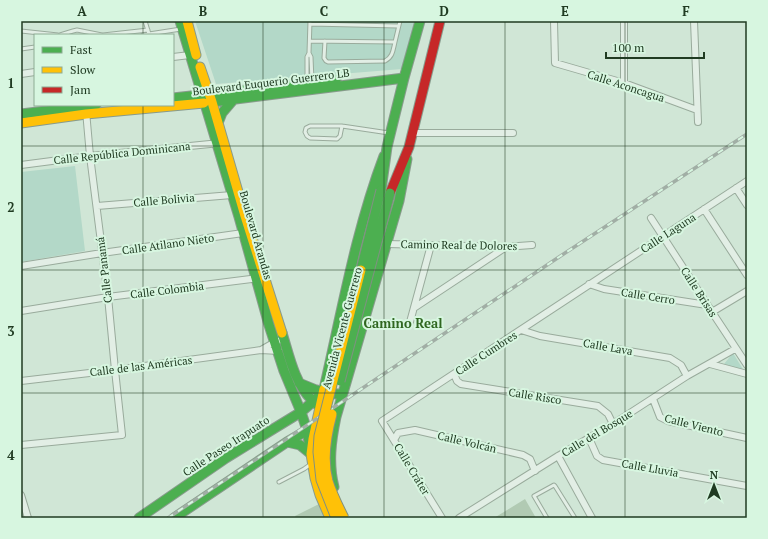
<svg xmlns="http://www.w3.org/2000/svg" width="768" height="539" viewBox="0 0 768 539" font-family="'PT Serif',serif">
<rect width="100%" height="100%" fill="#d0e6d6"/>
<path fill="#b3d8c8" d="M195,21H415L402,69L216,84Z
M75,166L85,251L21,262V172Z
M733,353L744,371L724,364Z"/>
<path fill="#b1cab3" d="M525,499L536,518H494Z
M321,503L327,518H296L295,516Z"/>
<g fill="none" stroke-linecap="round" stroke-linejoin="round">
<g stroke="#99ab9c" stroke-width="5">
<path id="lane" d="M145,21L149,34L181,29
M311,24L398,26
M21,31L58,35
M60,35L73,31L77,30L102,35
M103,35L148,30
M143,35L149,34
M310,41L395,42L400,21
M325,41L324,58L326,61L328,62L385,61C393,57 393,50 395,42
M21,49L35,47
M309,53L311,57L312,81
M307,83V57L309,53L310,21
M342,126L340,136L337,139L310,138L307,136L305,132L306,128L310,126H342L389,133
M279,482L304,469L311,464
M547,518L534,496L554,485L555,486L575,518"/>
</g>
<g stroke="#99ab9c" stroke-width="8">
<path id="street" d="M554,21L555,63L624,83L697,110
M624,21V83
M694,21L698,122
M173,57L190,55
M21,74L35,72
M413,133H513
M21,165L90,156L220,143
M736,188L747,205
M97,206L232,195
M704,209L747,275
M651,218L712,312L747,365
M387,244L506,247L532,245
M21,266L102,253L243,233
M589,284L604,289L707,305
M414,308L506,247
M21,311L108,297L259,278
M712,312L747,291
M410,322L431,245
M521,330L540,336L670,358L681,365L687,376
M261,350L275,342L284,339
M710,364L747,374
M454,374L457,381L461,384L598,406L608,414L613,424
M21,381L115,370L261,350L279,351
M653,399L660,417L668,421L747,438
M589,438L597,456L603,460L747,486
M394,440L398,433L415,430L523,455L530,459L535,471
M21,445L122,435L115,370L108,297L90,156L86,111
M558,456L592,518
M21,495L28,518
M442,518L382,421L747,181
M459,518L558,456L613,424L687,376L735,349"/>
</g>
<g stroke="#889b8c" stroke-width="11">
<path id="fast" d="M180,21L239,217L269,325L284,371L301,412L307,430L311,454
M173,98L336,80
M204,103L404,78
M21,114L96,105
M218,123L222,113L234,99
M381,190L387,147L404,78L420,21
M282,333C289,355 294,382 311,399C317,405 324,410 331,414
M299,383L316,390L342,395
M324,389C342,311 356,230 384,156
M287,442L300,445L311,454
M334,487C328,463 331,441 336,417L399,201L407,159
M139,518L226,458L301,412L317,398
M174,518L287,442L311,428"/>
</g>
<g stroke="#889b8c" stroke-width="11">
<path id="slow" d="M187,21L196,55
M200,67L212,102L245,216L282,333
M21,123L86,114L204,103
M324,389L313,439L311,454L315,478L320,495L330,518"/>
</g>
<g stroke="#889b8c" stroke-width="11">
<path id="jam" d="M390,193L409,147L440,21"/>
</g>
<use href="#lane" stroke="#e2eee5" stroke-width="3"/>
<use href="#street" stroke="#e2eee5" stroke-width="6"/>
<use href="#fast" stroke="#4caf50" stroke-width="9"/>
<use href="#slow" stroke="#ffc107" stroke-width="9"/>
<use href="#jam" stroke="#c62828" stroke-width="9"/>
<g stroke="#a1aea5" stroke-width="3.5">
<path id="rail" d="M168,518L559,257L747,134"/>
</g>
<use href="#rail" stroke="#d7f6e0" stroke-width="2" stroke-dasharray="6" stroke-linecap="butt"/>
<g stroke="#809182" stroke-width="11" stroke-linecap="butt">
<path id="fast-bridge" d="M361,270L381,190
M340,381L390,193"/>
</g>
<g stroke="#809182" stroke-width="11" stroke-linecap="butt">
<path id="slow-bridge" d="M332,414C326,436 322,459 328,481C332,494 338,506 344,518
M336,518L321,480L318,452L319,436L361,270"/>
</g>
<use href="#fast-bridge" stroke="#4caf50" stroke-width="9"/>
<use href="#slow-bridge" stroke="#ffc107" stroke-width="9"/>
</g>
<path fill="none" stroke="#203b22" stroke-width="1" stroke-opacity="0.55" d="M143,21V35M263,21V518M384,21V518M505,21V518M625,21V518M143,105V518M21,146H747M21,270H747M21,393H747"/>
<g text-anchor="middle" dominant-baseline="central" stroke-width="4" stroke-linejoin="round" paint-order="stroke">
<g font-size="11" fill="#203b22" stroke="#d7f6e0">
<text transform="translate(271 82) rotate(-7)">Boulevard Euquerio Guerrero LB</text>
<text transform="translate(626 86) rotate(18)">Calle Aconcagua</text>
<text transform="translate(122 153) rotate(-6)">Calle República Dominicana</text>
<text transform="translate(164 200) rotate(-5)">Calle Bolivia</text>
<text transform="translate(668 233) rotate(-33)">Calle Laguna</text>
<text transform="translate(256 235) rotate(74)">Boulevard Arandas</text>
<text transform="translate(168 244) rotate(-8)">Calle Atilano Nieto</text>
<text transform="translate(459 245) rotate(1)">Camino Real de Dolores</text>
<text transform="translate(104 270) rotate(-97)">Calle Panamá</text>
<text transform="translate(167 290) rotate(-7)">Calle Colombia</text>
<text transform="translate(699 292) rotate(57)">Calle Brisas</text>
<text transform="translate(648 296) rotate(9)">Calle Cerro</text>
<text transform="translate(342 328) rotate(-75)">Avenida Vicente Guerrero</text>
<text transform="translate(608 347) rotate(10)">Calle Lava</text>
<text transform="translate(486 353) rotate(-33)">Calle Cumbres</text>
<text transform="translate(141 366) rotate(-7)">Calle de las Américas</text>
<text transform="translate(535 396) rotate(9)">Calle Risco</text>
<text transform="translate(694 425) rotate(14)">Calle Viento</text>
<text transform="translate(597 433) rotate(-31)">Calle del Bosque</text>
<text transform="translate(467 442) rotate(13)">Calle Volcán</text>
<text transform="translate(226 446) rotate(-33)">Calle Paseo Irapuato</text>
<text transform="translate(650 468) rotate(10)">Calle Lluvia</text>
<text transform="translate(412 469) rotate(59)">Calle Cráter</text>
</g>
<g font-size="13" font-weight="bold" fill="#2f6720" stroke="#d7f6e0">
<text x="403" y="323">Camino Real</text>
</g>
</g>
<rect width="768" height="539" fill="none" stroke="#d7f6e0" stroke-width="44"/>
<rect x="34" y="34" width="140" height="72" fill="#d7f6e0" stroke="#8eab94"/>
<rect x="42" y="47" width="20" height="6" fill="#4caf50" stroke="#8eab94"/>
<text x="70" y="54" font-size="12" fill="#203b22">Fast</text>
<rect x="42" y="67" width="20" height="6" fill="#ffc107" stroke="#8eab94"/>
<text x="70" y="74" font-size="12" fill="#203b22">Slow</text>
<rect x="42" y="87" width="20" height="6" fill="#c62828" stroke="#8eab94"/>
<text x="70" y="94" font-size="12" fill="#203b22">Jam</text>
<g transform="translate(714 485)" stroke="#d7f6e0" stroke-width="3" paint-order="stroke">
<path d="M0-3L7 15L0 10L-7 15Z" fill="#203b22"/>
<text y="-6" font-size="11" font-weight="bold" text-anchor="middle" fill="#203b22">N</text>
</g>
<path d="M606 52v6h98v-6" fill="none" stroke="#203b22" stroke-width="2"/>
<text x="612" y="52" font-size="12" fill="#203b22" stroke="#d7f6e0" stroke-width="3" paint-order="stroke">100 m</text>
<rect x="22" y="22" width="724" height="495" fill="none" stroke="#203b22" stroke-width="1.5"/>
<g font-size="13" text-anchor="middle" font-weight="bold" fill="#203b22">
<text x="82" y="16">A</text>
<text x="203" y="16">B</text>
<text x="324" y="16">C</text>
<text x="444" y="16">D</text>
<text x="565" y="16">E</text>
<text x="686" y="16">F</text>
<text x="11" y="88">1</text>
<text x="11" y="212">2</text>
<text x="11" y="336">3</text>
<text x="11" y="460">4</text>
</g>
</svg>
